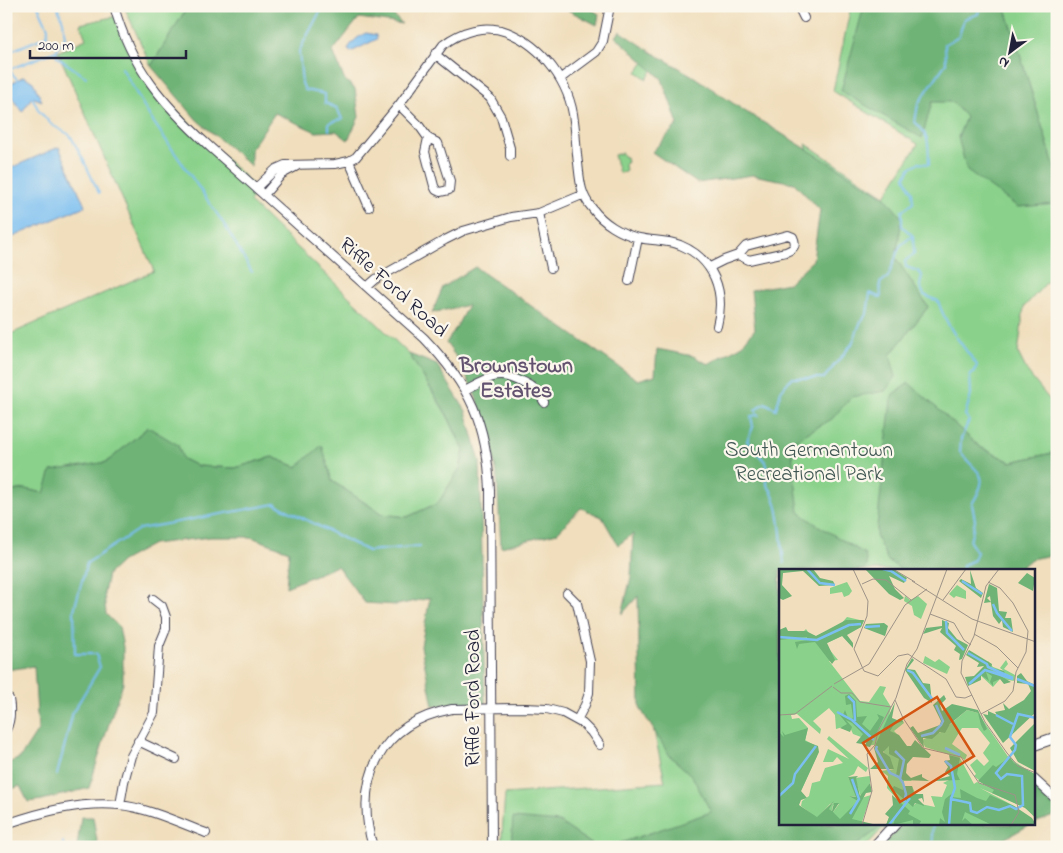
<svg xmlns="http://www.w3.org/2000/svg" width="1063" height="853" viewBox="0 0 1063 853" font-family="'Indie Flower',sans-serif">
<rect width="100%" height="100%" fill="#fbf7ec"/>
<filter id="ink" filterUnits="userSpaceOnUse"><feTurbulence type="fractalNoise" baseFrequency=".02" numOctaves="2"/><feDisplacementMap in="SourceGraphic" scale="10" xChannelSelector="R" yChannelSelector="G"/><feConvolveMatrix kernelMatrix="1 2 1 2 8 2 1 2 1" color-interpolation-filters="sRGB"/></filter>
<filter id="wash" filterUnits="userSpaceOnUse"><feTurbulence type="fractalNoise" baseFrequency=".0096" numOctaves="4" result="noise"/><feDisplacementMap in="SourceGraphic" scale="20" xChannelSelector="R" yChannelSelector="G"/><feGaussianBlur stdDeviation="1.12" result="paint"/><feColorMatrix in="noise" values="0 0 0 0 0 0 0 0 0 0 0 0 0 0 0 0 0 1.4 0 .05"/><feComposite in="paint" operator="in"/></filter>
<g filter="url(#wash)">
<rect width="100%" height="100%" fill="#f0debc"/>
<path fill="#8ad18b" stroke="#567a63" fill-rule="evenodd" d="M124,6H188L151,66Z
M851,6H1057V175L1006,9L1018,206L1057,204V271L1024,307L1018,353L1028,373L1057,409V452L1011,462L980,447L909,384L905,570H780V824H898L893,832L883,828L865,847H501L505,794L665,782L652,722L673,520L761,339L835,241L806,144L885,196L918,144L833,91ZM899,264L928,307L890,355Z
M117,16L151,86L256,188L250,202L409,354L447,415L464,451L460,468L438,503L407,517L382,514L332,481L272,457L235,468L197,466L183,459L148,427L107,462L86,467L44,493L25,489L6,492V336L154,271L58,52L86,39L80,24Z
M644,62L653,69L647,79L637,72Z
M622,153L624,157H626L627,162L625,164L626,172L619,173L614,155Z"/>
<path fill="#6fb377" stroke="#486a59" d="M188,6H385L402,24L359,18L333,51L344,79L355,89L359,117L348,140L336,131L316,132L275,113L251,149V166L197,120L151,66Z
M560,6H586L599,14L597,25Z
M864,6H995L1006,9L1057,175V204L1018,207L967,171L958,137L966,117L952,102H932L922,138L841,91Z
M620,31L650,51L693,76L743,110L885,197L902,218L896,258L928,307L890,355L896,377L885,391L851,397L832,419L795,440L792,453L799,512L814,523L865,554L867,566L863,570H780V824H885L854,847H609L711,812L692,776L670,756L640,708L638,596L622,614L631,577L633,534L618,545L602,517L581,508L557,533L501,547L497,475L489,431L474,392L459,361L446,343L457,326L468,305L432,313L443,287L475,267L638,380L655,375L657,349L693,356L708,364L741,346L755,329L751,290L789,283L813,260L820,210L794,183L753,175L697,183L652,152L678,124L662,79L616,37Z
M409,354L437,365L466,411L480,462L485,704L433,706L421,646L430,598L397,605L365,603L337,566L286,587L289,551L251,537H210L153,544L122,561L108,574L104,593L106,614L119,627L123,647V683L111,717L89,788L42,800L28,802L20,786L6,791V764L20,758L38,730L34,666L6,670V492L25,489L44,493L51,471L107,462L148,427L178,445L183,459L197,466L235,468L272,457L297,467L322,445L332,481L382,514L407,517L438,503L460,468L464,450L447,415Z
M909,383L980,447L1011,462L1057,452V554L1031,559L1018,570H902L888,561L876,536L891,400L893,394Z
M1034,788L1038,789L1055,805L1057,810L1054,816L1034,823Z
M81,817H93L98,847H77Z
M513,818L559,822L596,847H511Z
M903,824H1031L1006,838L999,847H881Z"/>
<path fill="#7bbff1" stroke="#4e7096" d="M366,33L376,35L377,39L351,52L348,50C350,43 359,36 366,33Z
M24,76L33,82L42,101L32,97L22,112L6,89V86Z
M59,147L85,206L6,240V170Z"/>
<g fill="none" stroke-linecap="round" stroke-linejoin="round">
<path stroke="#7bbff1" stroke-width="2" d="M323,6L299,51L302,83L305,90L325,94V103L337,108L342,119L329,123V130
M56,51L57,57L86,77
M6,53L47,36L48,28L38,6
M6,67L17,79
M122,68L150,117L224,224L252,272
M10,69L56,51L65,38L63,21L57,6
M32,97L39,111L52,125L70,135L83,159L99,193
M784,563C781,542 781,500 767,485V464L747,441L753,427L751,416L759,415L755,410L765,403L776,409L781,391L791,378H824L852,344L861,321L867,314L870,293L881,298L880,283L888,277L900,246L912,236
M963,570V565L974,560L977,552L970,542L975,520L972,504C991,473 979,476 960,452L961,439L969,420L965,415L971,395L970,374L974,373L977,365C962,345 946,326 938,301L924,295L920,286L922,275L918,271L906,267L905,261L914,254L913,236L902,226V211L913,203L912,192L905,177L911,167L918,163L929,164C928,144 931,137 915,122L918,104L946,63L945,44L959,36L964,19L978,14L980,6
M57,775L73,712L100,667L96,654H75L74,610L87,563L139,529L275,504L368,551L420,546
M933,824L932,834L934,847
M63,842V847"/>
</g>
</g>
<g filter="url(#ink)">
<g fill="none" stroke-linecap="round" stroke-linejoin="round">
<g stroke="#413e4e" stroke-width="10">
<path id="minor" d="M114,6C131,68 164,105 210,147L424,338C470,386 487,423 490,490L492,847
M795,6L799,8L804,18
M435,54L490,98L501,117L510,148V156
M561,78L596,52L603,41L610,6
M399,105L418,124L428,138L425,152L434,186L436,190L440,192L449,190L450,181L438,143L428,138
M349,161L369,207
M256,188L276,169L285,165L335,164L349,161L356,157L399,105L443,45C461,31 485,24 507,32C543,46 570,83 574,121C576,135 576,149 578,163C580,180 580,194 592,208C603,223 621,234 639,238C653,241 667,240 680,245C714,259 726,292 717,326
M264,195L282,174L297,166
M539,213L551,268
M710,267L724,260L738,255L746,246L788,235L793,237C797,245 794,249 786,252L749,260L738,255
M629,281L638,238
M367,287L376,279L445,240L463,231L511,217L539,213L582,195
M465,390C488,378 500,369 524,383C533,387 540,393 544,402
M567,593L577,603L590,661L589,693L585,705L577,720
M6,699H9C11,710 11,720 6,730
M138,741L176,759
M1034,779L1057,800
M120,805L124,782L131,756L154,713L159,646L166,629V617L162,606L153,599
M6,824C42,812 81,801 119,805C145,807 180,823 206,833
M373,847C353,779 380,723 452,709L525,708L547,709L563,713L583,724L591,732L600,745"/>
</g>
<g stroke="#413e4e" stroke-width="12">
<path id="major" d="M1034,745L1057,737
M874,847L895,824"/>
</g>
<use href="#minor" stroke="#fff" stroke-width="8"/>
<use href="#major" stroke="#fff" stroke-width="10"/>
</g>
</g>
<g text-anchor="middle" dominant-baseline="central" stroke-width="4.5" stroke-linejoin="round" paint-order="stroke">
<g font-size="21" fill="#22223b" stroke="#fbf7ec">
<text transform="translate(393 288) rotate(42)">Riffle Ford Road</text>
<text transform="translate(474 698) rotate(-90)">Riffle Ford Road</text>
</g>
<g font-size="21" fill="#415753" stroke="#fbf7ec">
<text x="809" y="451">South Germantown<tspan x="809" dy="24">Recreational Park</tspan></text>
</g>
<g font-size="22" font-weight="bold" fill="#635370" stroke="#fbf7ec">
<text x="516" y="367">Brownstown<tspan x="516" dy="25">Estates</tspan></text>
</g>
</g>
<g transform="translate(779 569)">
<rect width="256" height="256" fill="#f0debc"/>
<path d="M68,13L73,22L70,26L65,28L63,23L51,25V19ZM178,16L187,22V30L177,27L175,29L170,25ZM126,27L131,31L139,27L148,35L142,50L135,46L133,37L125,32ZM68,48L85,52L82,58L46,75L59,91L50,92L81,132L90,133L101,117L107,118L104,125L112,138L110,147L116,152L123,150L125,154L115,162L120,167L127,207L133,212H125V217H133L137,226L134,237L137,234L156,238L152,227L163,228L168,216L164,214L170,211L173,204L171,186L146,178L143,171L162,163L188,141L199,144L230,189L256,206V249L240,231L207,217L195,207L197,205L191,196L198,190L205,197L210,192L204,184L211,174L199,159H183L173,175L188,186L186,191L181,188L179,202L181,189L195,215L198,213L219,222L238,235L201,219L239,239L231,256H107L118,230L108,219L109,207L102,202L115,200L100,196L106,187L103,175L85,177L91,169L83,176L82,168L74,165L70,156L57,160L56,146L50,139L34,152L42,160L41,165L18,145L12,146L13,150L20,149L29,159L26,171L37,177L38,187L22,222L18,246L31,256H0V62H25L27,60L31,66L37,67L61,56ZM146,87L156,93L160,90L171,98L168,105L144,94ZM227,91L229,95L225,100L236,106V112L221,110L214,118L200,105L209,92L214,98L225,102L221,99ZM50,167L89,199L87,203L79,197L75,205L69,208L78,228L70,227L79,230L92,226L82,256H54V243L60,235L54,236L53,242L49,240L54,234L51,235L38,249L22,237L23,232L30,227L33,214L41,212L46,199L64,194L58,188L54,193H44L49,180L70,190L48,170ZM91,207V214L82,228L76,209Z" fill="#8ad18b"/>
<path d="M0,0H34L41,9L54,12L56,16L40,17L24,2L4,4L3,16L13,27L4,31L0,29ZM86,0H114L128,9L125,14L110,7L116,20L125,29L121,31L110,25ZM191,1L197,19L204,24L202,29L180,12L182,10L192,15ZM248,4L256,9L254,22L239,14ZM210,15L218,19L220,42L228,43L226,49H232L234,63L224,58L223,51L220,55L214,47L211,27L208,29L212,33L205,34ZM67,51H85L82,58L68,66L74,74V79L63,67L48,74L56,91L53,95L36,73L20,75L18,80L16,73L28,71V68L0,71V61L7,58L9,62H27L37,67ZM163,51L170,54L169,59L178,70L189,76L183,90L180,91L181,85L175,81L177,77L161,63L163,59L144,65L147,59L163,57ZM105,54L109,57L106,67L85,59L87,55ZM190,81L213,95L212,99L225,102L226,105L211,101L232,113L225,115L221,110L214,113V117L211,113L213,107L207,103L210,112L202,106V111L189,117L186,108L195,107L205,97L198,98L200,94L187,86ZM133,89L135,91L128,100L136,101L144,114L151,115L153,134L145,129L126,101ZM242,104L248,112L256,116V144L224,174L204,145L209,146V142L218,146L216,143L226,141L224,134L230,140L245,131L252,122L249,115L238,114V107ZM70,125L77,132L78,148L88,147L83,155L91,162L100,149L98,145L105,148L91,178L86,177L88,171L83,175L77,174L84,165L73,154L67,151L73,158L71,163L61,159L68,155L60,145L64,146L66,141L69,149L73,151L74,148L72,135L67,136L66,127ZM165,126L167,130L161,136L163,142L173,135L199,141L208,160L205,162L202,156L199,144L188,141L171,155L166,164L161,163L153,170L144,169L145,179L131,159L134,157L139,164L161,156L162,152L154,136ZM116,133L113,149L118,151L122,149L124,153L116,154L111,162L120,166L128,177H132L136,171L152,186L150,189L134,188L128,195L127,204L132,209L143,205V208L150,212L123,211L117,206L120,190L110,185V177L104,183L111,188L115,200H91L99,193L95,179ZM256,154V202L239,193L231,179ZM29,159L26,172L39,177L40,183L22,222L28,229L22,231L20,236L38,248L55,232L50,240L53,242L55,234H60L54,243L61,250L79,232L70,227L77,228L69,208L79,207L77,209L81,227L91,214L93,223L87,224L73,250L98,256H0V163L5,168L3,162L6,166ZM170,186L181,189L178,205L181,211L153,212L171,207L166,203L169,198L165,192L171,191ZM231,188L235,194L256,205V248L246,239L213,224L215,221L199,212L214,196L217,198ZM115,217L124,221L125,217H133L135,225H144L145,234L143,229L139,230L146,237L136,234L134,238L113,220ZM181,220L198,229L207,232L211,226L235,237L253,249L257,256H213L186,243L183,252L186,249L194,256H160L161,249L166,253L163,243L166,230L175,223L172,228L182,229ZM113,226L131,242L129,245L142,252L140,256H134V251L114,256L116,250L111,256H107L110,248L106,245L114,236Z" fill="#6fb377"/>
<path fill="none" stroke="#7bbff1" stroke-width="2.5" d="M28,0L41,14L56,16M104,0L112,2L127,12M183,12L203,25M214,35L218,44L233,62M167,52L168,64L185,81M86,58L101,57M0,68L38,71L70,56L82,55M189,84L208,95L209,98L234,109M128,101L134,104L154,131M238,110L256,117M190,115L206,101L234,110M69,127L75,133L76,152M58,143L73,151L95,171M217,146L234,155M142,167L154,164L162,156L164,152L157,136M98,177L97,180L111,204L120,208L124,214L127,225L125,233M166,179L181,186M116,182L125,191L121,210M166,192L172,197L176,219L172,230M0,227L14,214L16,205L37,177M71,245L80,230L73,210M110,256L131,229M170,256L172,230L191,234L192,242L198,244L208,238L220,241L231,237L237,240L244,236L243,207L228,205L222,210L217,204L236,181L237,176L231,168L239,145L257,149"/>
<path fill="none" stroke="#9e9388" stroke-width="1" d="M74,0L89,32L88,47L75,80L85,102L99,107L119,87L129,85L167,110L177,128L186,129L193,126M114,0L136,13M220,0L207,17L195,67L183,92L182,104L206,153L228,184L239,197L257,204M133,12L193,50L257,73M83,15L94,10L107,11L132,31M164,31L187,0M151,45L175,54L185,71L192,76M195,65L218,78L239,99M55,115L90,95L126,36L148,20M54,118L62,124H73L81,133L112,138M116,131L124,149L144,179L182,188L200,214L236,226L240,243L232,256M202,145L226,132L234,122L237,103L247,83L249,62L234,34L221,19L209,13M0,146L16,145L53,117M83,256L93,222L88,185L96,176L99,162L117,129L128,95L138,80L168,0"/>
<path fill="#d45411" fill-opacity="0.15" stroke="#d45411" stroke-width="2.5" d="M158,128L195,187L121,233L84,174Z"/>
<rect width="256" height="256" fill="none" stroke="#22223b" stroke-width="2.5"/>
</g>
<rect width="1063" height="853" fill="none" stroke="#fbf7ec" stroke-width="25"/>
<g transform="translate(1010 52) rotate(212)" stroke="#fbf7ec" stroke-width="4" paint-order="stroke">
<path d="M0-4L9 19L0 12L-9 19Z" fill="#22223b"/>
<text y="-8" font-size="14" font-weight="bold" text-anchor="middle" fill="#22223b">N</text>
</g>
<path d="M30 50v8h156v-8" fill="none" stroke="#22223b" stroke-width="2.5"/>
<text x="38" y="50" font-size="15" fill="#22223b" stroke="#fbf7ec" stroke-width="4" paint-order="stroke">200 m</text>
</svg>
